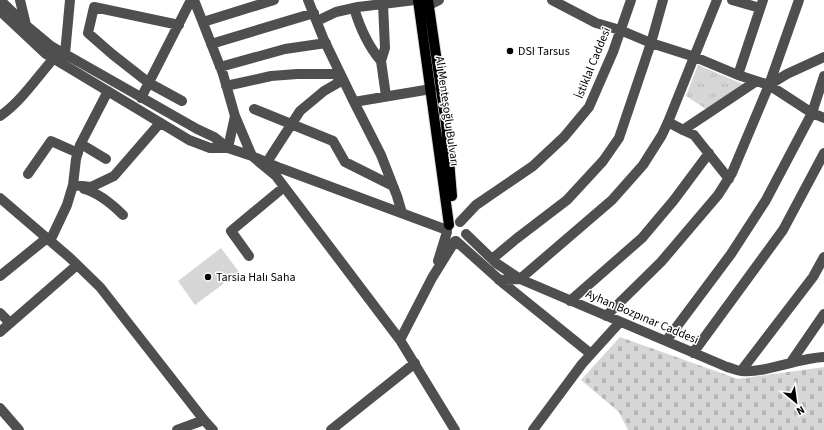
<svg xmlns="http://www.w3.org/2000/svg" width="824" height="430" viewBox="0 0 824 430" font-family="'Source Sans 3',sans-serif">
<defs>
<pattern id="cemetery-stones" width="16" height="16" patternUnits="userSpaceOnUse"><rect width="16" height="16" fill="#d6d6d6"/><path d="M2 7V4a2 2 0 0 1 4 0v3zM10 15v-3a2 2 0 0 1 4 0v3z" fill="#b6b6b6"/></pattern>
<pattern id="park-tufts" width="24" height="20" patternUnits="userSpaceOnUse"><rect width="24" height="20" fill="#d6d6d6"/><path d="M3 7l-1-3M5 7V3M7 7l1-3M15 17l-1-3M17 17v-4M19 17l1-3" fill="none" stroke="#b6b6b6"/></pattern>
</defs>
<rect width="100%" height="100%" fill="#fff"/>
<path fill="url(#cemetery-stones)" d="M620,337L738,379L824,367V430H628L619,412L581,380Z"/>
<path fill="url(#park-tufts)" d="M698,65L745,85L706,109L686,96Z"/>
<path fill="#d6d6d6" d="M221,248L239,272L195,305L178,281Z"/>
<g fill="none" stroke-linecap="round" stroke-linejoin="round">
<g stroke="#dbdbdb" stroke-width="12">
<path id="major" d="M418,0L449,225
M428,0L446,124L452,196"/>
</g>
<path stroke="#4f4f4f" stroke-width="10" d="M0,0L27,26L51,46L197,129L214,137L228,148L252,156L276,176L400,340L455,430
M20,0L26,25
M194,0L223,74L235,116L252,156L280,168L447,230
M308,0L324,40L354,102L381,155L397,196L402,213
M552,0L596,23L620,30L651,43L695,57L738,75L769,85L812,113L824,118
M732,0L760,8
M421,1L429,5L439,0
M383,4L385,48L381,61L386,96
M354,8C360,28 368,46 381,61
M0,11L46,54L189,140L210,148H228L235,116
M317,21L336,12L358,7L415,0
M203,22L274,0
M179,25L94,7L88,33L112,54L149,83L182,101
M211,44L314,13
M65,54L70,0
M220,67L285,49L326,43
M738,75L763,0
M769,85L787,74L824,57
M226,86L271,76L297,74H334L343,80L324,91L300,111L267,162
M141,98L191,0
M354,102L431,89
M254,109L333,141L345,162L393,186
M0,116C20,103 38,76 54,58
M668,122L683,130L755,82
M683,130L694,135L729,179
M81,144L106,159
M28,174L51,141L78,153
M73,185L91,187L114,176L160,123
M84,189C99,193 112,204 123,215
M0,198L69,257L100,287L204,420L213,430
M460,222L476,205L533,166L564,137L589,107L613,52L631,0
M466,234L496,263L520,279L727,367C732,368 737,371 742,371C766,373 798,358 824,357
M50,241L67,205L73,185L76,159L80,145L108,91
M456,241L503,283L591,354
M249,256L231,231L284,187
M492,259L516,239L567,200L603,161L619,138L651,43L663,0
M438,261L447,232
M0,276L47,238
M499,280L520,279L612,200L643,165L662,135L668,122L717,0
M570,301L642,238L674,200L709,153
M0,313L10,323
M606,316L661,262L718,195L732,173L769,85L799,0
M0,332L77,265
M400,340L432,278L455,241
M666,341L731,254L766,200L812,113L824,76
M693,353L783,230L824,153
M791,362L824,314
M741,371L813,277L824,257
M0,408L19,430
M177,430L204,420
M331,430L415,363
M533,430L582,364L620,322"/>
<use href="#major" stroke="#000" stroke-width="10"/>
</g>
<g fill="#000" stroke="#fff" stroke-width="1.5">
<circle cx="510" cy="51" r="4"/>
<circle cx="208" cy="277" r="4"/>
</g>
<g text-anchor="middle" dominant-baseline="central" stroke-width="3" stroke-linejoin="round" paint-order="stroke">
<g font-size="12" fill="#000" stroke="#fff" text-anchor="start">
<text x="518" y="51">DSI Tarsus</text>
<text x="216" y="277">Tarsia Halı Saha</text>
</g>
<g font-size="12" fill="#000" stroke="#fff">
<text transform="translate(593 63) rotate(-68)">İstiklal Caddesi</text>
<text transform="translate(447 111) rotate(82)">Ali Menteşoğlu Bulvarı</text>
<text transform="translate(642 317) rotate(23)">Ayhan Bozpınar Caddesi</text>
</g>
</g>
<g transform="translate(796 402) rotate(151)" stroke="#ffffff" stroke-width="3" paint-order="stroke">
<path d="M0-3L7 15L0 10L-7 15Z" fill="#000000"/>
<text y="-6" font-size="11" font-weight="bold" text-anchor="middle" fill="#000000">N</text>
</g>
</svg>
